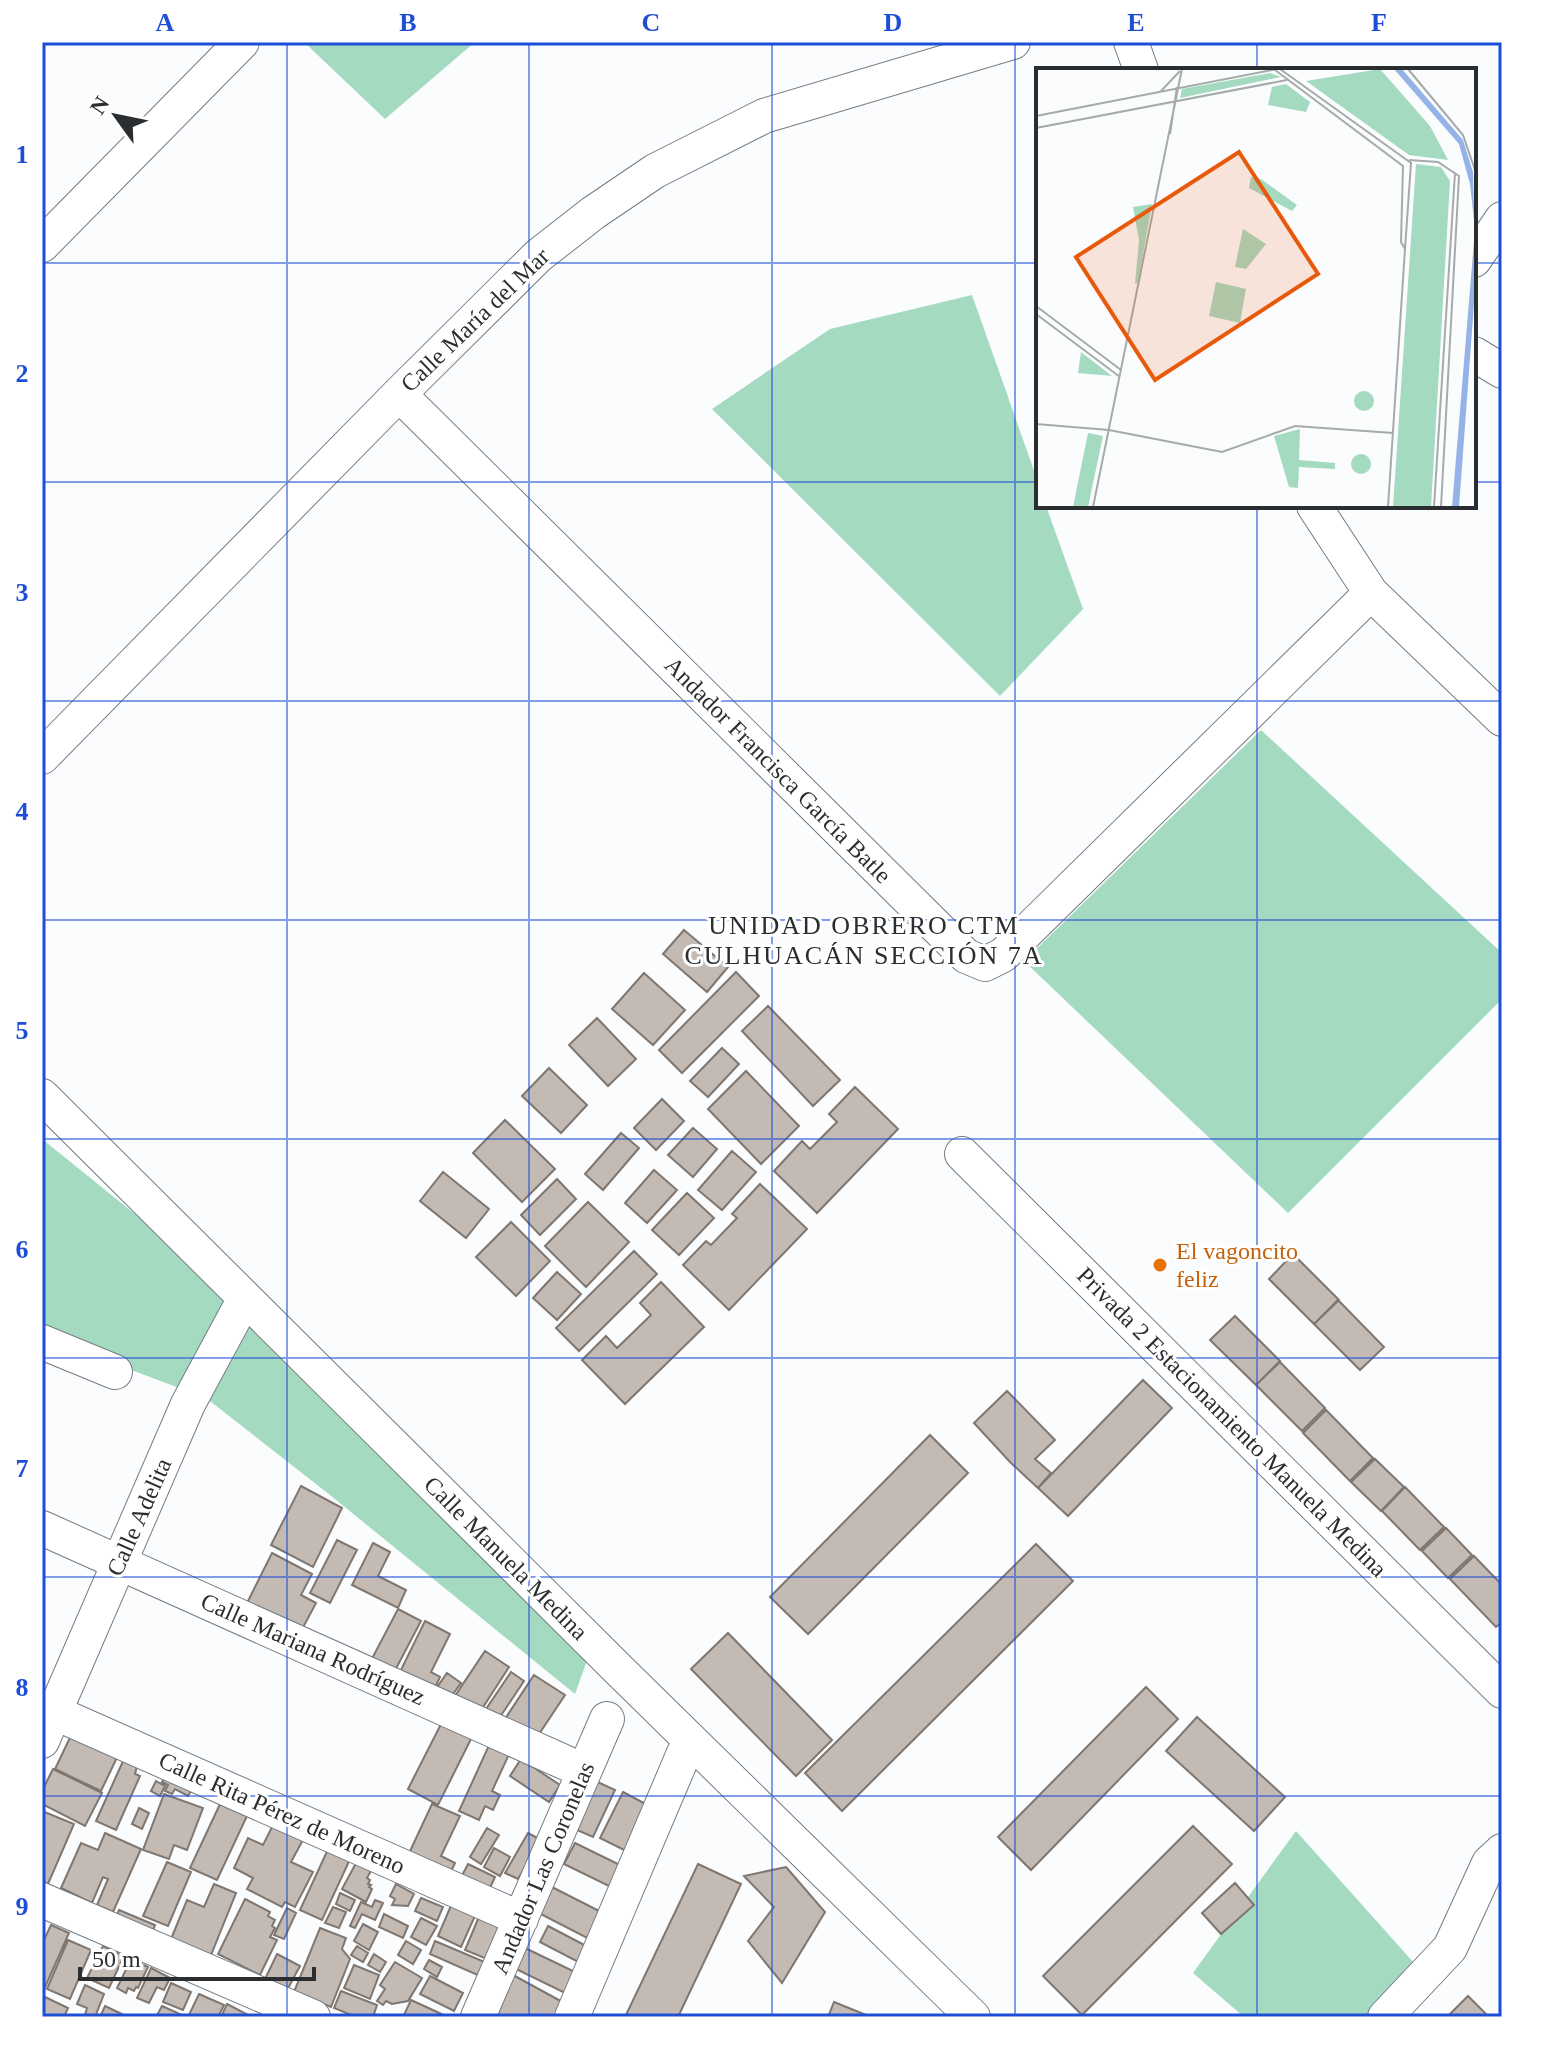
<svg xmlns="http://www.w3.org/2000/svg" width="1544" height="2059" viewBox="0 0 1544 2059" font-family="'Times New Roman',serif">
<rect width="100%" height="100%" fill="#fafcfd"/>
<path fill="#a4dac0" d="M304,42H475L385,119Z
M972,295L1038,482V506H1046L1083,609L1000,696L712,409L830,329Z
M1261,730L1502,953V999L1288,1213L1024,961Z
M42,1139L197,1264L589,1655L575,1694L330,1495L206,1398L118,1365L42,1332Z
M1296,1831L1423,1973L1372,2017H1244L1193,1973Z"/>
<path fill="#c4bab4" stroke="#7f7670" stroke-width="2" d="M684,930L728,967L707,992L663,954Z
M736,972L759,996L682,1073L659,1050Z
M644,973L685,1010L653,1045L612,1009Z
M768,1006L840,1080L813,1106L742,1031Z
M597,1018L636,1059L608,1086L569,1045Z
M722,1048L739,1064L708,1097L690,1081Z
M549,1068L587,1105L561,1133L522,1096Z
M746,1071L799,1126L761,1164L708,1109Z
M855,1087L898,1129L817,1213L774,1171L802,1141L810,1149L837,1122L829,1114Z
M662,1099L684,1121L656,1150L634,1128Z
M505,1120L555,1169L522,1202L473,1153Z
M693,1128L717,1149L693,1177L668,1155Z
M621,1133L639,1148L603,1190L585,1174Z
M732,1151L756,1172L722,1210L698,1190Z
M654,1170L677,1190L647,1223L625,1203Z
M443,1172L489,1209L466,1238L420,1201Z
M557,1179L576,1199L540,1235L521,1215Z
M760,1184L807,1229L729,1310L683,1265L706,1241L711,1245L737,1218L732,1214Z
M687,1193L714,1218L679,1255L652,1230Z
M588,1202L629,1242L586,1287L545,1246Z
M511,1222L550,1261L516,1296L476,1257Z
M634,1251L657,1274L579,1351L556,1328Z
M1293,1254L1339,1300L1314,1324L1269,1279Z
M557,1272L581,1294L557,1320L533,1298Z
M661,1282L704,1327L625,1404L582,1360L606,1336L617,1348L651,1315L640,1303Z
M1338,1300L1384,1347L1360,1370L1314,1324Z
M1235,1316L1280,1361L1256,1385L1210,1340Z
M1280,1362L1325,1408L1302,1431L1256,1385Z
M1143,1380L1172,1408L1068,1516L1038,1488Z
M1007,1391L1055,1440L1035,1459L1051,1473L1038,1488L1010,1462L974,1423Z
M1326,1410L1373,1458L1350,1481L1303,1433Z
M930,1435L968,1473L808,1634L770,1597Z
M1375,1459L1404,1487L1381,1511L1351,1482Z
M301,1486L342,1508L313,1567L271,1545Z
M1405,1487L1444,1527L1420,1550L1382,1511Z
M1446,1528L1472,1555L1448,1578L1422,1551Z
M337,1540L357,1550L330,1603L310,1593Z
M373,1543L390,1552L378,1576L406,1590L398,1608L352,1585Z
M1036,1544L1073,1581L842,1811L805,1773Z
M272,1553L312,1574L301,1595L316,1603L297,1639L243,1611Z
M1474,1556L1502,1585V1622L1496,1627L1450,1579Z
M398,1609L421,1621L389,1682L366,1670Z
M425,1621L450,1634L431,1672L440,1677L434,1690L396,1680Z
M728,1633L832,1740L796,1776L691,1669Z
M485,1651L509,1667L476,1718L451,1702Z
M511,1672L524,1681L496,1723L482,1715Z
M447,1673L461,1683L445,1705L431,1696Z
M534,1675L565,1695L533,1743L503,1722Z
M1146,1687L1178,1719L1031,1870L998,1837Z
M1197,1717L1285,1797L1254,1831L1166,1751Z
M442,1722L472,1737L438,1805L408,1789Z
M76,1725L122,1747L101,1791L55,1769Z
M491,1741L511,1750L492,1791L500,1795L493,1810L485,1806L479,1820L459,1811Z
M124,1759L137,1766L135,1774L140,1776L116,1830L96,1821Z
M521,1759L560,1785L549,1802L510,1776Z
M170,1768L191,1791L188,1796L175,1789L172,1794L165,1791L168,1785L162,1782Z
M53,1769L102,1793L85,1826L42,1804V1791Z
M589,1778L615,1790L593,1837L568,1826Z
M156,1781L165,1786L160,1796L151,1791Z
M623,1792L657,1810L634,1855L600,1838Z
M164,1794L203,1808L187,1850L174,1845L169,1859L143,1850Z
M220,1804L247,1816L217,1880L190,1868Z
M432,1804L460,1816L441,1856L455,1863L448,1878L404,1864Z
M139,1808L149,1813L142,1829L132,1824Z
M42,1811L74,1824L48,1884L42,1881Z
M274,1823L304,1838L291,1862L313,1872L295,1907L285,1902L282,1907L247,1889L253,1878L234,1868L248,1838L263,1845Z
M1193,1826L1232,1864L1082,2015L1043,1976Z
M487,1828L499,1835L481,1864L470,1857Z
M105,1833L141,1849L113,1912L97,1905L108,1879L103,1877L92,1903L61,1888L81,1843L98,1850Z
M528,1833L541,1840L518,1879L505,1873Z
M575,1843L626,1868L615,1889L564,1864Z
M329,1847L351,1857L322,1920L300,1910Z
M494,1848L510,1857L500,1876L484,1867Z
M167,1862L191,1872L168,1926L143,1916Z
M356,1863L371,1871L367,1878L370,1880L368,1884L371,1885L369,1887L372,1889L366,1902L342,1889Z
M468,1864L495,1877L485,1899L457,1885Z
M698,1864L741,1884L678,2017H625Z
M786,1867L825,1912L782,1983L748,1941L774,1907L744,1876Z
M1235,1883L1254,1905L1221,1934L1202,1913Z
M214,1884L236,1893L211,1955L171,1939L187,1900L204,1907Z
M396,1884L414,1894L408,1906L392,1905L395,1899L390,1896Z
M546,1884L607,1915L593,1941L533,1910Z
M340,1893L355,1900L350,1911L336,1904Z
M455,1896L479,1907L461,1947L438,1936Z
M421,1898L443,1907L437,1921L415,1911Z
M245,1899L270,1912L268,1916L275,1920L272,1926L275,1928L270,1937L277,1940L260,1975L218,1954Z
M375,1900L383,1903L375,1920L362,1914L355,1928L350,1926L361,1902L372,1907Z
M333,1907L346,1912L339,1928L325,1923Z
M287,1908L296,1913L284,1939L274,1935Z
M119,1910L155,1925L152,1933L116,1918Z
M481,1912L504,1932L492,1961L465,1950Z
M384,1914L408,1926L403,1938L379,1927Z
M421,1918L437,1926L426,1945L411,1937Z
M363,1924L378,1932L369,1950L354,1941Z
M51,1925L69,1933L42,1994V1944Z
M548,1926L592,1949L584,1965L540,1942Z
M320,1928L346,1938L342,1949L350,1959L331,2007L294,1992Z
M68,1940L91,1950L70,1999L47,1989Z
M406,1941L421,1950L413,1964L398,1955Z
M435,1941L487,1963L482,1977L430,1954Z
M103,1946L124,1956L109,1988L87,1978Z
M357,1946L368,1953L363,1962L351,1955Z
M523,1947L575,1972L565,1993L512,1967Z
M277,1954L300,1966L286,1992L264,1981Z
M374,1954L386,1962L380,1972L368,1965Z
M131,1959L148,1967L138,1988L136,1987L134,1991L128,1988L126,1993L117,1988Z
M429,1960L442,1967L437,1977L424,1969Z
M395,1962L422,1978L408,2001L392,2004L386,2001L383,2005L377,2001L385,1989L380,1985Z
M354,1965L379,1975L370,1999L344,1988Z
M151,1968L170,1978L164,1990L157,1987L149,2003L137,1998Z
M513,1975L568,2005L562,2017H490Z
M430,1976L463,1993L454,2011L420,1994Z
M171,1983L191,1992L183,2010L163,2002Z
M85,1985L104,1994L95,2017L85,2015L87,2008L77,2004Z
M341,1991L377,2005L373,2017H356L334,2008Z
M199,1994L224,2005L218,2017H188Z
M1468,1996L1489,2017H1447Z
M45,1997L68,2008L64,2017H42V2004Z
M411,2000L448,2017H403Z
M834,2002L871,2017H828Z
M227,2004L250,2016L249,2017H221Z
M105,2006L128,2017H100Z
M162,2006L182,2015L181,2017H156Z"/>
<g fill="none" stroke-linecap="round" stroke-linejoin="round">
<g stroke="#757c83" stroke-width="36">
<path id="minor" d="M1131,42L1141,70
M42,245L242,42
M1474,260L1502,219
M1474,354L1502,371
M399,394L966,956L985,964L1003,955L1371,593
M1314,506L1371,593L1502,719
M42,757L399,394L538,256L593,213L655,171L764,116L1013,42
M42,1096L620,1671L973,2017
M962,1154L1502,1691
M42,1342L115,1372
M42,1528L584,1771
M42,1707L521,1919
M42,1741L188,1404L245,1298
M42,1900L313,2017
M478,2017L607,1719
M572,2017L684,1753
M1385,2017L1450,1948L1489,1863L1502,1851"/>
</g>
<use href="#minor" stroke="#fff" stroke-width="34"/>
</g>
<path fill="none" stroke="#1d4ed8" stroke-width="2" stroke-opacity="0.55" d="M287,42V2017M529,42V2017M772,42V2017M1015,42V2017M1257,42V70M42,263H1038M1474,263H1502M42,482H1038M1474,482H1502M1257,506V2017M42,701H1502M42,920H1502M42,1139H1502M42,1358H1502M42,1577H1502M42,1796H1502"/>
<circle fill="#e8710a" stroke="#fff" stroke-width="3" cx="1160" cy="1265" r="8"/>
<g text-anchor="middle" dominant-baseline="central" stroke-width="6" stroke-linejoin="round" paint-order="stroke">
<g font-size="24" fill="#2b2e31" stroke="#fff">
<text transform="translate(475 320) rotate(-44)">Calle María del Mar</text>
<text transform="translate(778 770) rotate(45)">Andador Francisca García Batle</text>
<text transform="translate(1232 1422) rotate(45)">Privada 2 Estacionamiento Manuela Medina</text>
<text transform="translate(139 1517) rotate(-66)">Calle Adelita</text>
<text transform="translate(506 1558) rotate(45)">Calle Manuela Medina</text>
<text transform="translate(313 1649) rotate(24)">Calle Mariana Rodríguez</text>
<text transform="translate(282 1813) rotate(24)">Calle Rita Pérez de Moreno</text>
<text transform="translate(543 1868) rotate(-67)">Andador Las Coronelas</text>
</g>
<g font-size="24" fill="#c56008" stroke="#fff" text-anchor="start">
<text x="1176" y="1251">El vagoncito<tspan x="1176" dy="28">feliz</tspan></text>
</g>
<g font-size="26" letter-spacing="2" fill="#2b2e31" stroke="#fff">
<text x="864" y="925">UNIDAD OBRERO CTM<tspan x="864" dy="30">CULHUACÁN SECCIÓN 7A</tspan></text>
</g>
</g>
<g transform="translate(1036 68)">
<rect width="440" height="440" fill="#fafcfd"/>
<path d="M344,1L394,58L412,92L373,87L270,13ZM234,5L245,9L144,30L146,21ZM250,16L274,34L270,44L232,37L236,19ZM380,96L405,99L414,113L395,439H357ZM215,109L225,111L261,137L256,143L213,120ZM116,136L102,215L99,216L103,172L97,139ZM207,161L230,176L210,201L199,199ZM180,214L210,221L204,255L173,248ZM45,284L76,308L42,305ZM318 333a10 10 0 1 1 20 0a10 10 0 1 1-20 0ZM264,361L263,392L299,395V401L263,399L262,420L253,419L238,368ZM52,365L67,368L52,439H37ZM315 396a10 10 0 1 1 20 0a10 10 0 1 1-20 0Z" fill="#a4dac0"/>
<path d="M358,1H366L427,72L437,104L440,209L423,439H416L439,161L434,116L423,76Z" fill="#95b3e7"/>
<path fill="none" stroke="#a7aaab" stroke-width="2" d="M244,1L375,95L369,181M372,1L427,67L440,105M239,2L367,98L365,174L369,181M125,23L144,3M0,48L241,1M0,60L251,12M134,66L141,19M373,92L402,94L423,108L405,439M0,238L85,302M0,246L84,309M0,356L73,362L186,384L259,358L357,365M57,439L146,1M352,439L369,181M398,439L419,105"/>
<path fill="#e8590c" fill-opacity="0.15" stroke="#e8590c" stroke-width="4" d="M203,84L282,206L119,312L40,189Z"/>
<rect width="440" height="440" fill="none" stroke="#2b2e31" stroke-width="4"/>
</g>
<rect width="1544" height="2059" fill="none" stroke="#ffffff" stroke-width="88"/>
<g transform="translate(116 116) rotate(303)" stroke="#ffffff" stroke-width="6" paint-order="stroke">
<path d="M0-6L14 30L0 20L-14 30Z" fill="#2b2e31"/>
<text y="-12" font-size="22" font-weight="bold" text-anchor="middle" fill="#2b2e31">N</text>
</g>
<path d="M80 1967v12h234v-12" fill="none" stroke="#2b2e31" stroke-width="4"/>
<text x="92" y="1967" font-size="24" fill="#2b2e31" stroke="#ffffff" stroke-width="6" paint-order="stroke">50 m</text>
<rect x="44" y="44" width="1456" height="1971" fill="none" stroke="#1d4ed8" stroke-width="3"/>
<g font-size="26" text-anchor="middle" font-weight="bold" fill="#1d4ed8">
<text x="165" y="31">A</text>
<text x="408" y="31">B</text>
<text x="651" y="31">C</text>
<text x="893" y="31">D</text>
<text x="1136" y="31">E</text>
<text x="1379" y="31">F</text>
<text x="22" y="163">1</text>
<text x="22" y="382">2</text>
<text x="22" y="601">3</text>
<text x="22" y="820">4</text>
<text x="22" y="1039">5</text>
<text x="22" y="1258">6</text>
<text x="22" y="1477">7</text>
<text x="22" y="1696">8</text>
<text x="22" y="1915">9</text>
</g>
</svg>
